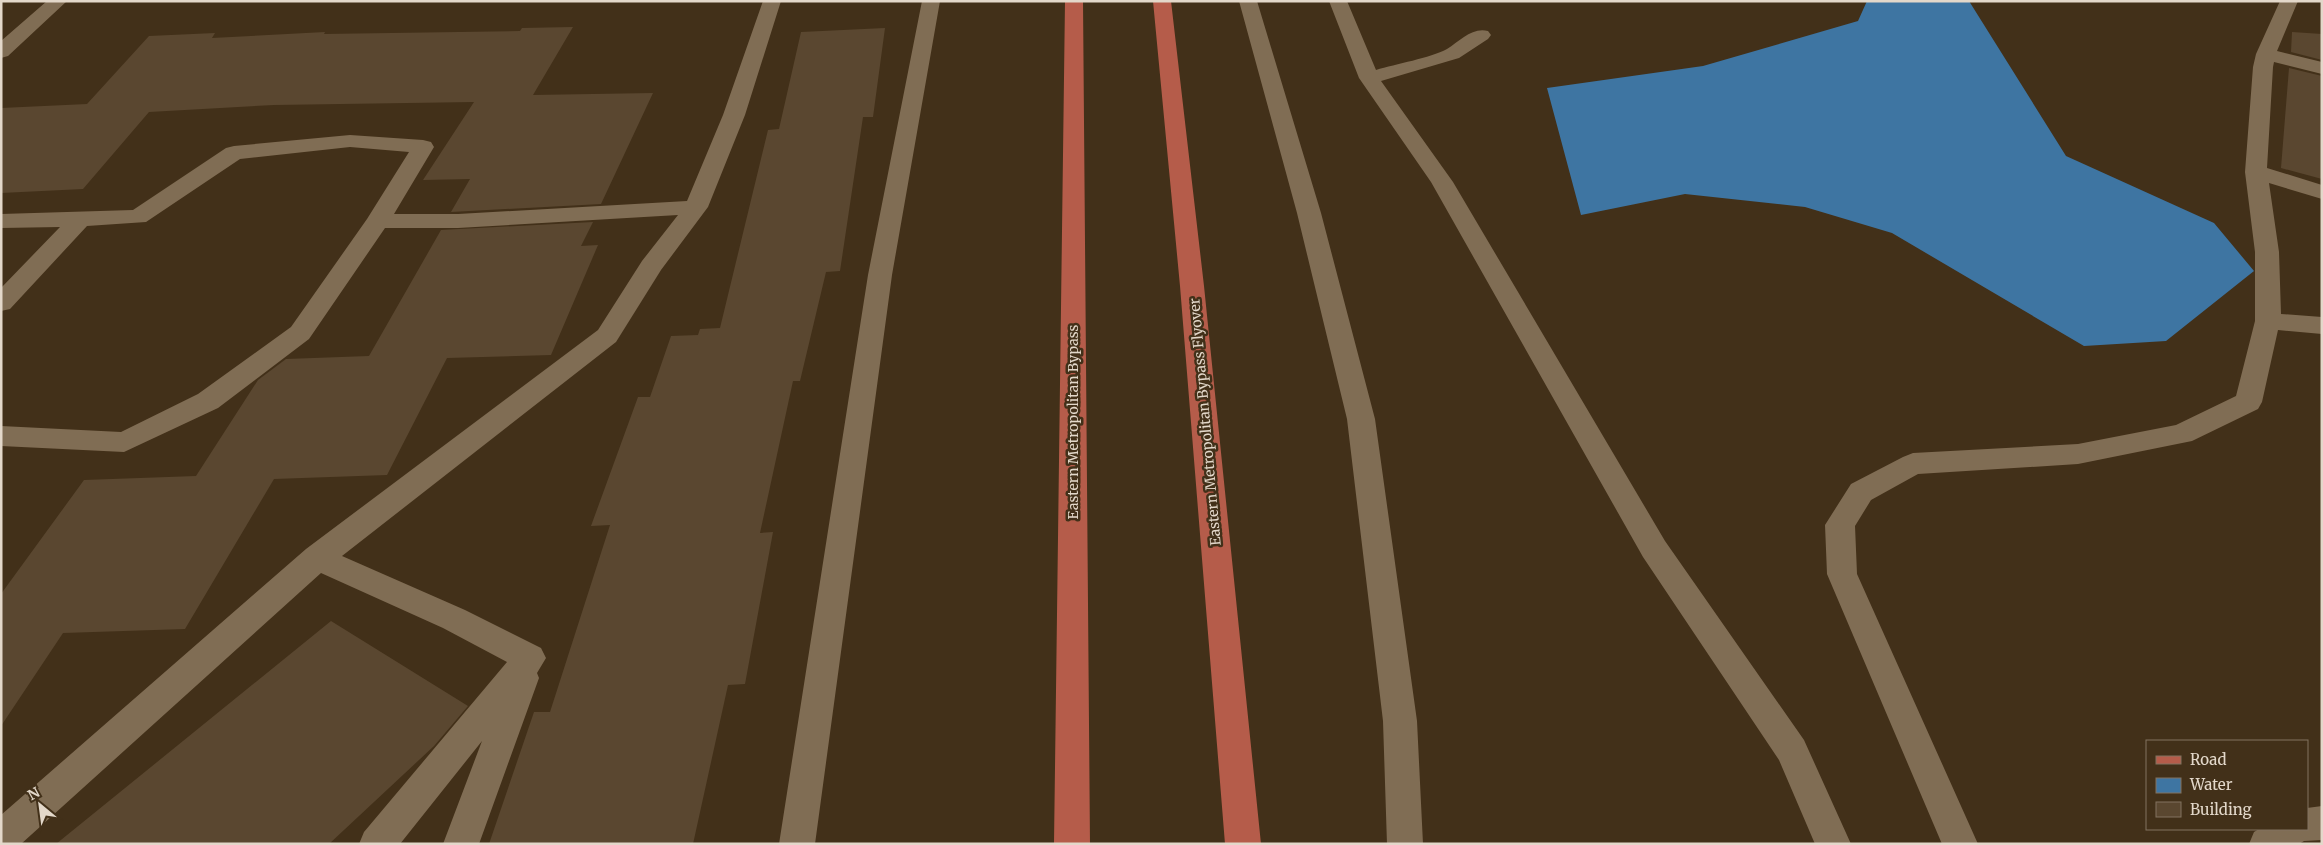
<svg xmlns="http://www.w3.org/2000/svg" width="2323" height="845" viewBox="0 0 2323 845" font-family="Merriweather,serif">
<rect width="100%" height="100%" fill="#423019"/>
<path fill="#3e75a2" d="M1867,1H1969L2066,156L2214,223L2254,271L2166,341L2084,346L1892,233L1805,207L1685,194L1581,215L1547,88L1703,66L1858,21Z"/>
<path fill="#5a4730" d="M573,27L533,95L653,93L601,204L451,212L470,179L423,180L474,102L274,105L149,112L83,189L1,193V108L87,104L149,36L215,33L212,38L325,32L324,34L520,31L522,28Z
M885,28L873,117H863L840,271L826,272L800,381H793L760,533L773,532L745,684L728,685L693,844H489L534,712H550L610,525L591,526L638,397H650L671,336L698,335L700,329L720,328L768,130L779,129L801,32Z
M2292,32L2322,34V60L2291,52Z
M2289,68L2322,76V179L2281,168Z
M593,222L581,246L598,245L551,355L447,358L387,475L274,479L185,629L63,633L1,726V594L84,480L196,476L258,380L286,359L369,356L441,230Z
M331,621L468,706L434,746L329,844H56Z"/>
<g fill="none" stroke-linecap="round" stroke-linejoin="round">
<path fill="#806d54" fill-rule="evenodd" d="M47,1H67L8,56L1,58V41Z
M763,1H781L745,115L708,207L661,270L616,342L342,556L465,610L541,648L546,658L537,673L539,678L479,844H443L482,741L400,844H359L364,832L507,662L443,628L321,573L21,844H1V815L306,549L598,330L642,261L678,215L458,228H385L309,339L218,408L124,452L1,446V426L121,432L198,394L291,327L367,219L409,152L350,147L240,159L146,222L87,226L10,309L1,311V288L60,227L1,228V214L133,210L226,148L234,146L350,135L423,140L431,142L434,147L394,214H458L687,201L723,115Z
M1329,1H1347L1376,70C1396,64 1430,58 1447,49C1460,41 1472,27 1488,31L1491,35L1488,39L1459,58L1381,81L1453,182L1665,541L1804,740L1851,844H1815L1779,760L1643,557L1431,182L1359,78Z
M2280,1H2298L2277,51L2322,62V74L2274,62L2273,67L2267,168L2322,185V199L2269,183L2279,252L2281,314L2322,317V334L2278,330L2262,402L2258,409L2192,441L2078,464L1918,474L1871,500L1855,526L1857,574L1978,844H1942L1827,574L1825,525L1851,484L1903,457L1913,453L2078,444L2176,425L2236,396L2255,321V252L2245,172L2253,67L2256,54Z
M2322,806V840L2304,841L2299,844H2249L2254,832L2259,829H2307V808Z"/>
<path fill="#806d54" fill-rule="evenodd" d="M922,1H940L892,275L815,844H779L868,275Z
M1239,1H1257L1321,213L1375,419L1417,721L1423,844H1387L1383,721L1347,419L1297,213Z"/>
<path fill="#b55c4a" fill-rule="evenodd" d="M1065,1H1083L1090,844H1054Z
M1153,1H1171L1204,286L1261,844H1225L1180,286Z"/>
</g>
<g text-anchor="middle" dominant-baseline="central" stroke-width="5" stroke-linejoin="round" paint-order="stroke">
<g font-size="14" fill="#e3d8ca" stroke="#423019">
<text transform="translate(1073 422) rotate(-90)">Eastern Metropolitan Bypass</text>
<text transform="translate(1205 422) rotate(-95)">Eastern Metropolitan Bypass Flyover</text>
</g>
</g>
<rect width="2323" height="845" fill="none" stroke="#e3d8ca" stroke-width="5"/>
<rect x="2146" y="740" width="162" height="90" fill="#423019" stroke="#827360"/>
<rect x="2156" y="756" width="25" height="8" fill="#b55c4a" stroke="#827360"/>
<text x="2190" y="765" font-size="15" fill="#e3d8ca">Road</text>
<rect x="2156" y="778" width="25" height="15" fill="#3e75a2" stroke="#827360"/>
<text x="2190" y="790" font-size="15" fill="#e3d8ca">Water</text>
<rect x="2156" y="802" width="25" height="15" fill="#5a4730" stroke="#827360"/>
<text x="2190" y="815" font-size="15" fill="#e3d8ca">Building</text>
<g transform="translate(40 805) rotate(331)" stroke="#423019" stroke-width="4" paint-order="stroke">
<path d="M0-4L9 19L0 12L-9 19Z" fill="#e3d8ca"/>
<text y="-8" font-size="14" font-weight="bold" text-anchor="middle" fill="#e3d8ca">N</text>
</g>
</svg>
